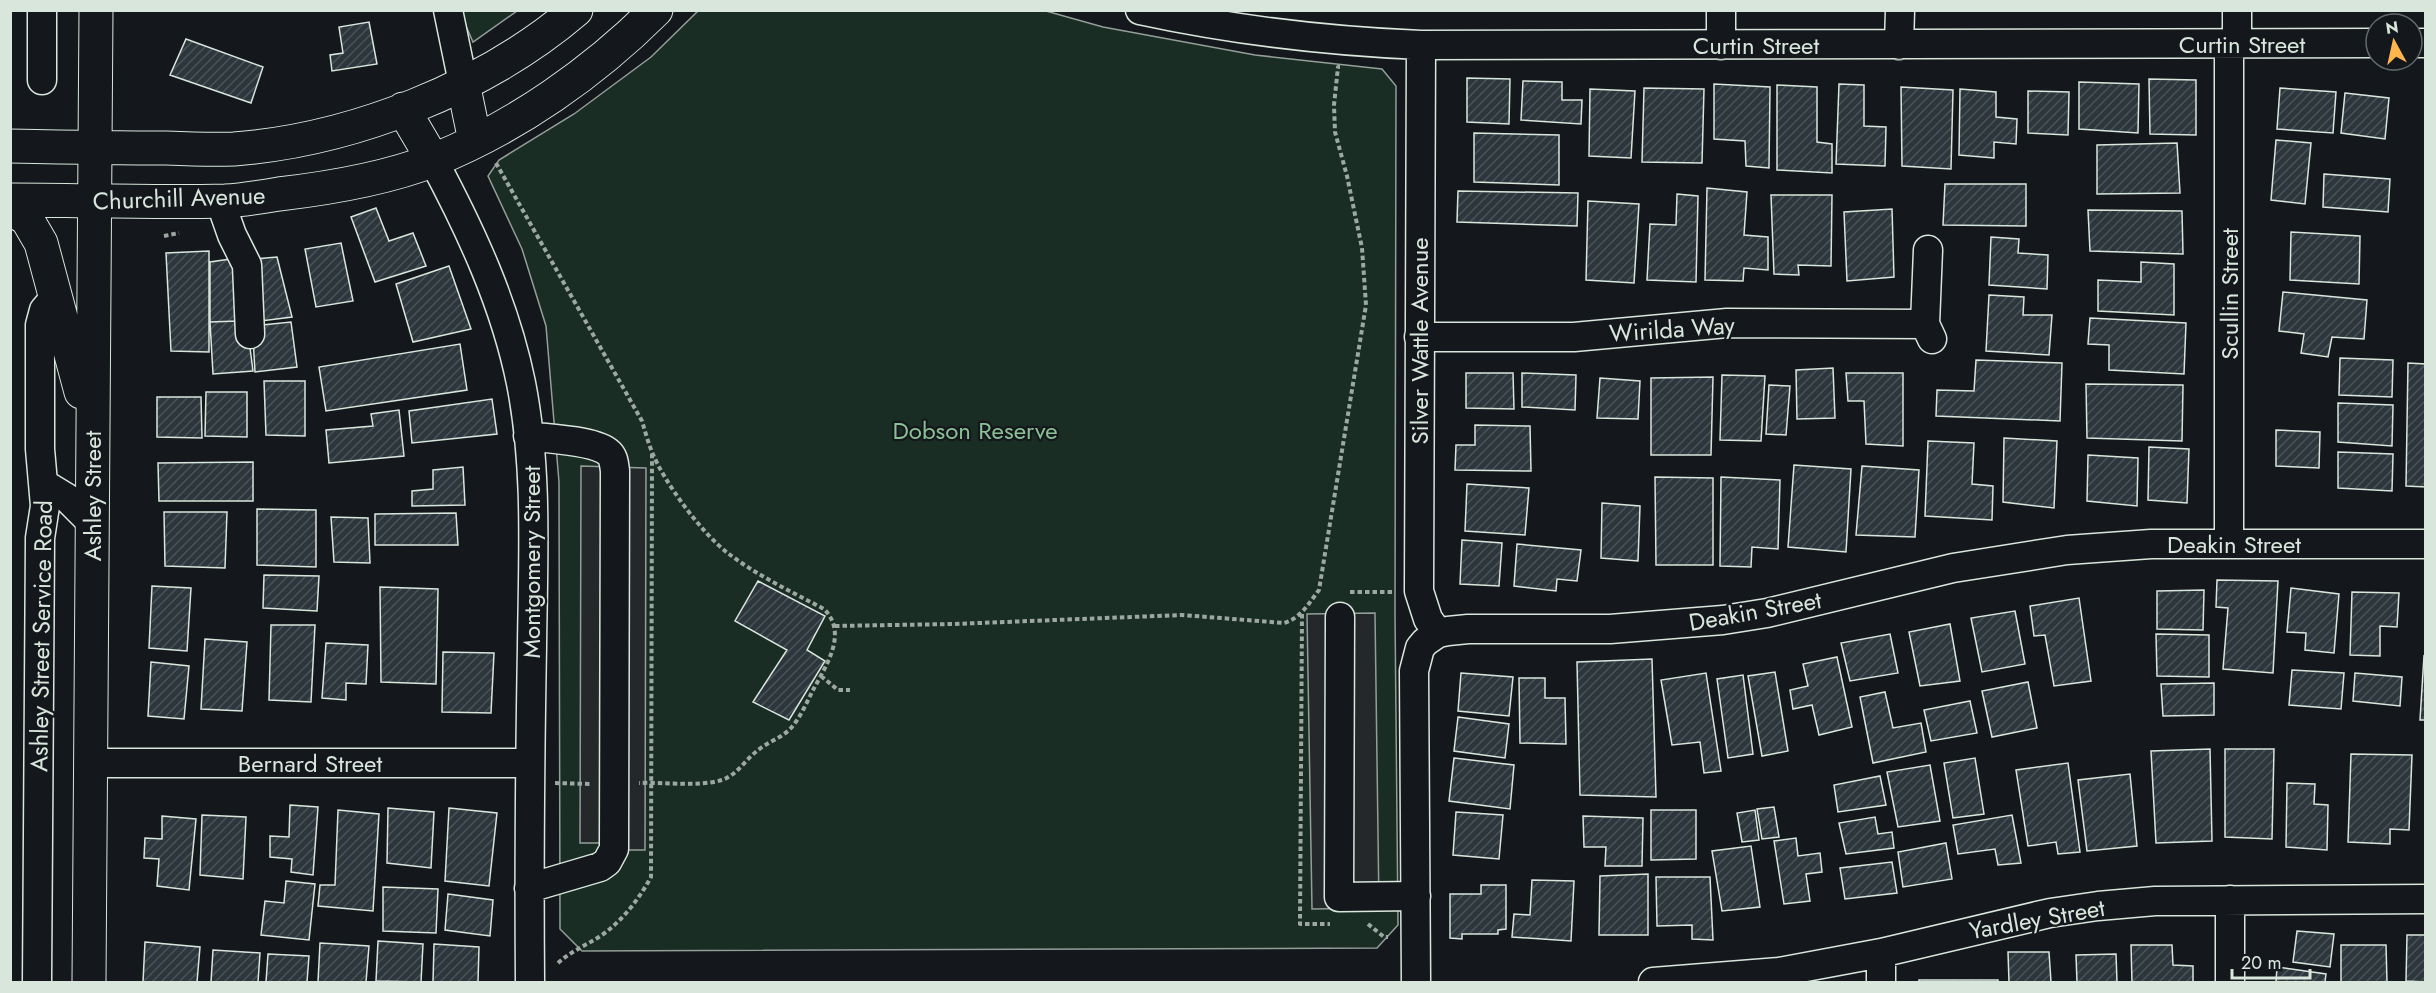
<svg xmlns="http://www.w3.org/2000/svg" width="2436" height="993" viewBox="0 0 2436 993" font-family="Jost,sans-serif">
<defs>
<pattern id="building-hatch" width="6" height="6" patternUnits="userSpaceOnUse" patternTransform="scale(1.5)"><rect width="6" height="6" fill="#2c363c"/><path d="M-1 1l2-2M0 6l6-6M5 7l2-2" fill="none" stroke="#4a5358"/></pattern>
</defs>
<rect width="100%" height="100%" fill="#14181c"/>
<path fill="#1a2d24" stroke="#939e99" stroke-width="1.5" d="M462,11H517L473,42L466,26Z
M698,11H1046L1103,27L1255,55L1382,69L1396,86L1395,613L1398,925L1377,948L582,951L560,929L559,482L546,326L522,249L488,176L499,160L574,114L651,57Z"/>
<path fill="#24282b" stroke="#939e99" stroke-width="1.5" d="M581,466L646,468L645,850H626L601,843H580Z
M1375,613L1379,908L1312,909L1307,614Z"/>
<path fill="url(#building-hatch)" stroke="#d8e6dc" stroke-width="1.5" d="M369,22L377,64L332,71L330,55L343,53L339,27Z
M186,39L263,67L251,103L170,75Z
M1467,78L1510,79L1509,124L1467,122Z
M2149,79L2196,80V135L2150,134Z
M1523,81L1562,82V100H1582L1581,124L1521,120Z
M2079,82L2139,84L2138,133L2079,129Z
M1714,84L1770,87L1769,168L1746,166L1745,141L1714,139Z
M1839,84L1864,85V126L1886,127L1885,166L1836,164Z
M1777,85L1817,87V142L1832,144V173L1777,170Z
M1901,87L1953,90L1951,169L1902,166Z
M1644,88L1704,89L1702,163L1642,162Z
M2280,88L2336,92L2333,133L2277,129Z
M1590,89L1635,91L1631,158L1589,156Z
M1960,89L1996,92V117L2017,119L2016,144L1994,142V158L1959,155Z
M2028,91L2069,92L2068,135L2028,133Z
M2345,93L2389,98L2385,139L2341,133Z
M1474,133L1559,135V185L1474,182Z
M2276,140L2311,143L2305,204L2271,200Z
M2177,143L2180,193L2097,194V145Z
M2324,174L2390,179L2388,212L2323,207Z
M1945,184H2026V226L1943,225Z
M1707,188L1747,192L1744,235L1768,237V270L1744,268L1743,281L1705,280Z
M1458,191L1578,193L1577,226L1457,222Z
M1677,194L1698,196L1696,282L1647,280L1650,224L1676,225Z
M1771,195H1832L1831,266L1798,265L1799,275L1774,274Z
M1588,201L1639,204L1634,283L1586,280Z
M376,208L389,241L413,233L426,266L375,282L351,217Z
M1892,209L1894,277L1847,281L1844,212Z
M2088,210L2182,211L2183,254L2090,251Z
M2291,232L2360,236L2359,284L2290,280Z
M1991,237L2019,239L2018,253L2048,255L2047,289L1989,285Z
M341,243L353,301L316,307L305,249Z
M209,251V352L171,351L166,253Z
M277,257L292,317L261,321L253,259Z
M237,258L238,321L210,322V262Z
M2141,262L2174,264V315L2098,311V280L2141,282Z
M449,266L471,329L413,342L396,284Z
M2283,292L2367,300L2364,339L2332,337L2328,357L2301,353L2304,334L2279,331Z
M1989,295L2024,297L2023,315H2052L2049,355L1986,351Z
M2090,318L2186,323L2184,374L2109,370V345L2088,344Z
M238,321L249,340L253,371L213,374L210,322Z
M291,322L297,367L255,372L253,338L262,325Z
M460,344L467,390L326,411L319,367Z
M2340,358L2393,360L2392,397L2339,395Z
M1976,360L2062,363L2060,421L1936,416L1937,390L1974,391Z
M2408,363L2426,364V487L2406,486Z
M1833,368L1835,418L1797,419L1796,370Z
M1466,373H1513L1514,409L1466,408Z
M1522,373L1576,375L1575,410L1522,407Z
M1846,373H1903V446L1866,444L1864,401H1848Z
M1722,375L1765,376L1761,441L1720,440Z
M1713,377L1711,455H1651V378Z
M1600,378L1640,381L1638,419L1597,418Z
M264,381H305V436L266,435Z
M2086,384L2183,385L2182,441L2087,438Z
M1769,385L1790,386L1786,435L1766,434Z
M206,392H247V437L205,436Z
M157,397H201L202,438L157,437Z
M492,399L497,434L412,443L409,411Z
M2338,403L2393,405L2392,446L2338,442Z
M399,410L404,456L329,463L326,430L373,426L371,414Z
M1475,425L1530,426L1531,471L1455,470L1456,445H1475Z
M2276,430L2320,432L2319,468L2276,466Z
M2004,438L2057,441L2054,508L2003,502Z
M1928,441L1974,443L1972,484L1993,486L1992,520L1925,516Z
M2149,447L2189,449L2187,503L2148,500Z
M2338,452L2393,454L2392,491L2338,488Z
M2088,455L2138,458L2137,506L2087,501Z
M253,462V501H159L158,463Z
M1794,465L1851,469L1846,552L1788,547Z
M1862,466L1919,470L1915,537L1856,535Z
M463,467L465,505L412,506V491L433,489V470Z
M1655,477L1713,478V565H1656Z
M1721,477L1780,480L1778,549L1752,547L1751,567L1720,566Z
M1467,484L1529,488L1525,535L1465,531Z
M1602,503L1640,506L1638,561L1601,558Z
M257,509L316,510V567L257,565Z
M164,512H227L225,568L165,566Z
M456,513L458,545H375V514Z
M331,517L368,518L370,563L334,562Z
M1462,540L1502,543L1499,586L1460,584Z
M1517,544L1581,550L1577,581L1557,579L1556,591L1514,586Z
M264,575L319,576L317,611L263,608Z
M2217,580L2278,581L2273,673L2223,669L2228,608L2216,607Z
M758,581L825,616L807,650L825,661L789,720L753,702L787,650L735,621Z
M152,586L191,588L187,651L149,648Z
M380,587L438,589L436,684L381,682Z
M2291,588L2339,594L2334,653L2305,650L2306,633L2287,632Z
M2204,590L2203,630L2157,629V591Z
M2352,592L2399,593L2397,627L2380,626V656L2350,655Z
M2079,598L2091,681L2054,686L2045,635L2034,636L2030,606Z
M2015,611L2025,664L1982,672L1971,618Z
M1950,624L1960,681L1920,686L1909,632Z
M271,625H315L311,702L269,700Z
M1890,634L1898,673L1850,681L1841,643Z
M2156,634L2209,635V677L2157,676Z
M205,639L247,642L242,711L201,709Z
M326,643L368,645L366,684L346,683V700L322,698Z
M443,652L494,653L491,713L442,712Z
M2424,656L2426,657V720H2420Z
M1837,657L1852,727L1819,735L1812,705L1793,709L1790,690L1808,686L1803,664Z
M1652,659L1656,797L1580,795L1577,662Z
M151,662L189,666L184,719L148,716Z
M2292,670L2344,673L2341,709L2289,705Z
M1775,672L1788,751L1762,756L1748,676Z
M1461,673L1513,677L1509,716L1458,711Z
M1706,673L1721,771L1704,773L1700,742L1672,745L1661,680Z
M2355,673L2402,677L2400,706L2353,701Z
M1743,675L1753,754L1728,758L1717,679Z
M1519,678H1545V698H1565L1566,744L1520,743Z
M2028,682L2037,728L1992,737L1982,691Z
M2214,683V715L2163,716L2161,684Z
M1885,692L1893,728L1921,723L1926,752L1873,763L1860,697Z
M1970,701L1977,733L1931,741L1924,710Z
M1458,717L1509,724L1505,758L1454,751Z
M2210,749L2212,841L2156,843L2151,751Z
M2225,749H2274L2272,839L2225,837Z
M2351,754L2412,755L2409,830L2390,829V844L2348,842Z
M1454,758L1514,765L1510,809L1449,801Z
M1975,758L1984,814L1953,818L1944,763Z
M2068,763L2080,852L2058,854L2056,842L2028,846L2016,770Z
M1930,765L1940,821L1898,827L1887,772Z
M2130,774L2137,846L2087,851L2078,780Z
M1880,776L1886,805L1838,812L1834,785Z
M2287,783L2315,784L2314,804L2328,805L2327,850L2286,847Z
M290,805L318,807L313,875L291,872L292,859L270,857V836L289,837Z
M1774,807L1779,837L1762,839L1757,809Z
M388,808L434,812L431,868L387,863Z
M449,808L497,813L489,886L445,881Z
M338,810L379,814L373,911L318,906L320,885H335Z
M1651,810H1696V859L1651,860Z
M1755,810L1759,840L1742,842L1737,813Z
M1456,812L1503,815L1499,859L1453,855Z
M202,815L246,817L243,879L200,875Z
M2012,815L2021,863L1998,865L1995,849L1958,854L1953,825Z
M162,816L196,819L189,890L157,886L159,859L144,858L145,838L162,839Z
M1583,816L1643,818L1642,866H1605L1606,847H1584Z
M1875,817L1878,834L1892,832L1894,848L1846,854L1839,823Z
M1796,838L1798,856L1820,853L1822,872L1806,874L1810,901L1784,904L1774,841Z
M1946,843L1952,879L1903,887L1898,852Z
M1751,846L1760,907L1722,911L1712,851Z
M1892,862L1897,893L1845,899L1840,868Z
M1648,874V935H1599L1600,876Z
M1656,877H1710L1713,940L1692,939V925L1657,926Z
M1532,880L1574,881L1571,941L1512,937L1514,914L1530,915Z
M286,881L315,884L309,940L261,935L265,901L284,903Z
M1481,885H1506V929L1498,930V934H1462V939L1450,938V894H1481Z
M383,887L438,889L436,933L383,931Z
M448,894L493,900L490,936L445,930Z
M2297,931L2334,934L2330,967L2293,962Z
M2407,935H2426V982L2406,981Z
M378,941L423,944L421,982L376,981Z
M145,942L200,947L197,982H143Z
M320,943L369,946L366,982H318Z
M434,944L479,947L478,982H433Z
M2131,945H2172L2173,965L2193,966V982H2132Z
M2341,945H2386L2387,982H2341Z
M213,950L260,953L258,982H211Z
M2008,952H2049L2051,982H2009Z
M268,954L309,956L307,982H266Z
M2116,954L2117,982H2077L2076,955Z
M2277,967L2326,974L2325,982H2276Z
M1919,980H1998V982H1919Z"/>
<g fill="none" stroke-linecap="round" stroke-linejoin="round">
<g stroke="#d8e6dc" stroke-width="31">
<path id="minor" d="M448,10L463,83
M1140,10C1233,30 1325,41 1421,45L2376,43
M2412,43H2426
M2237,44V10
M1421,45L1419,591L1428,619L1438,633
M1721,45V10
M1899,45L1900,10
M42,80V10
M433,160C471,231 505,304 521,383C538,469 533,559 532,646C530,758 529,870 530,982
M226,201L225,215L232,235L247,265L250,334
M1928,250L1925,324L1932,339
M1419,337H1574L1727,323L1925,324
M528,436C548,439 595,440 609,453C614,458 614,464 615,471L614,849L607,862L600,867L529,888
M44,484L67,498L92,523
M2229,543V44
M1340,617L1339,897L1416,896
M90,763H530
M1881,953V982
M37,982L40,538L45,506L40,449V325L44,310L56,296
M1416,982L1414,671L1420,648L1425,642L1438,633L1448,631L1468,629H1610L1723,620L1767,613L1953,568L2067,550L2151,544H2426
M1653,982L1779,972L1881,953L2050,913L2098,906L2155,901L2426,899
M2230,982V900"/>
</g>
<g stroke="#d8e6dc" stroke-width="35">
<path id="major" d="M463,83L475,141
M403,109L433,160
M10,146C62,147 114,148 166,148C188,149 211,150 234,149C352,140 485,88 576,10
M10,200C82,200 153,203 225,201C243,200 261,197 279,194C331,188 385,179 434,160C516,127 594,72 656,10
M10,208L27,219L41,243L81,392
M89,982L96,10"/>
</g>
<path stroke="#9da8a2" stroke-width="4" stroke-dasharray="4.5 3" stroke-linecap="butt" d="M496,163L642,421C645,431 648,442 652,452C664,482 702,534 729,554C758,576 792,592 824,609C849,634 825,667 812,692C806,704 800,718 791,728C782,738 767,742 757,751C745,760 737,775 722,780C699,787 664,782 639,783
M164,236L179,233
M1350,592H1393
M1302,614L1300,924H1330
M835,626L954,624L1182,615L1284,623C1301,618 1309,603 1319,590L1366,305L1362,248L1347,176L1335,132L1334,105L1338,67H1340
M821,676L838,690H850
M555,783L590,784
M1368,924L1384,937H1388
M558,963C571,951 587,945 602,935C623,920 639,899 651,877L652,453"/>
<use href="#minor" stroke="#14181c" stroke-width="28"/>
<use href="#major" stroke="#14181c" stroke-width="33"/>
</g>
<g text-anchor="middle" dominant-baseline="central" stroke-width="4.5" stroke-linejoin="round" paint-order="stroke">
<g font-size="24" fill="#d8e6dc" stroke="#14181c">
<text x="2242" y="44">Curtin Street</text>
<text x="1756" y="45">Curtin Street</text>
<text transform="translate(179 198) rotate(-2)">Churchill Avenue</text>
<text transform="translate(2229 294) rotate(-90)">Scullin Street</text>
<text transform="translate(1672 329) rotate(-4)">Wirilda Way</text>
<text transform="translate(1419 341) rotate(-90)">Silver Wattle Avenue</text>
<text transform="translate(92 496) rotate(-90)">Ashley Street</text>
<text x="2234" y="544">Deakin Street</text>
<text transform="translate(531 562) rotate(-90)">Montgomery Street</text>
<text transform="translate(1755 611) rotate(-10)">Deakin Street</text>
<text transform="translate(41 636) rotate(-89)">Ashley Street Service Road</text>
<text x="310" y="763">Bernard Street</text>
<text transform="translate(2037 919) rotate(-10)">Yardley Street</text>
</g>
<g font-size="24" fill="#8ac095" stroke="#14181c">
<text x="975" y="430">Dobson Reserve</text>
</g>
</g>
<rect width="2436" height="993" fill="none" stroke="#d8e6dc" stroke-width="24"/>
<g transform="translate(2394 42) rotate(352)"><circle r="28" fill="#14181c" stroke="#626a69" stroke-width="1.5"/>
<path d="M0-4.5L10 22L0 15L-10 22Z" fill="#ffb74d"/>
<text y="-9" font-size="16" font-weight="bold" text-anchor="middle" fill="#d8e6dc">N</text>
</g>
<path d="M2232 969v9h78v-9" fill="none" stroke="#d8e6dc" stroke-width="3"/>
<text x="2241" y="969" font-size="18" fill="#d8e6dc" stroke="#14181c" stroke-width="4.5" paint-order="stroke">20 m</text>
</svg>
